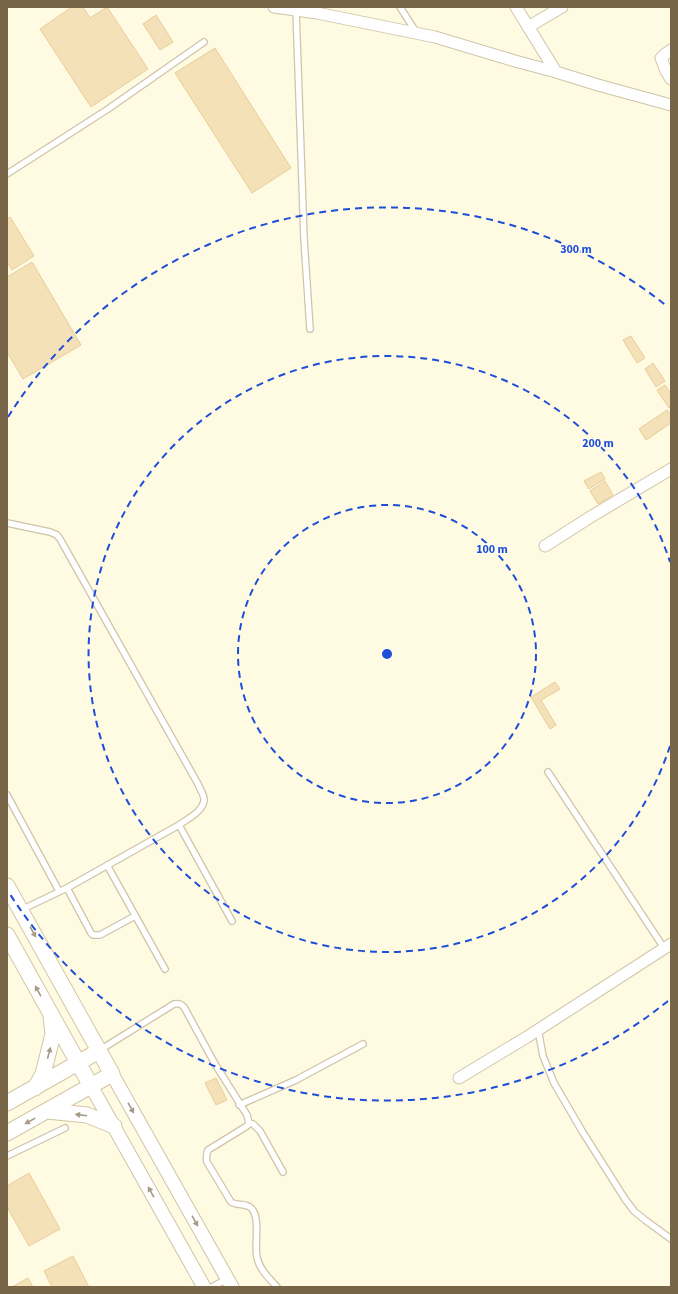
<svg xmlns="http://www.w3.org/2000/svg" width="678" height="1294" viewBox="0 0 678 1294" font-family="'Source Sans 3',sans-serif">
<rect width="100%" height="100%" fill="#fefbe2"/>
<path fill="#f5e1b8" stroke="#e9cc97" d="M72,7H83L90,18L107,7L148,69L91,107L40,29Z
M156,15L173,42L160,50L143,24Z
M215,48L291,168L252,193L175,73Z
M10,217L34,256L12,270L7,262V219Z
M32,262L81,345L23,379L7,352V277Z
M631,336L645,358L637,363L623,340Z
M653,363L665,381L656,387L645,369Z
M665,385L671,394V407L669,408L657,390Z
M667,410L671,415V423L646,440L639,429Z
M601,472L605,479L589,489L584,481Z
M605,481L613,495L598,504L590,491Z
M555,682L560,689L541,700L556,725L550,729L531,697Z
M216,1078L227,1100L216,1105L205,1083Z
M29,1173L60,1229L29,1246L7,1207V1186Z
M73,1256L89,1287H52L44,1271Z
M28,1278L33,1287H12Z"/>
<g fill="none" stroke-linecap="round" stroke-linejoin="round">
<g stroke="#d0c4a8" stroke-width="8">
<path id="service" d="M400,7L416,32
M296,10L304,239L310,329
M7,174L108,109L204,42
M7,523L50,532L57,535L60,539L198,784C200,789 205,796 204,801C202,812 187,819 179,825L67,888L21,910
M548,772L664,948
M7,795L59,891
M179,825L232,921
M107,865L165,969
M67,888L91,933L93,935H100L135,916
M538,1029L543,1056L554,1083L582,1131L625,1199L634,1211L645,1220L671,1239
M100,1050L174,1004C179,1003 181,1004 184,1007L215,1064L247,1115L249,1123
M239,1105L296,1080L363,1044
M249,1123L247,1126L208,1150C206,1154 206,1157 207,1162L231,1202C237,1206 246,1203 251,1208C261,1217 254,1245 257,1257C259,1269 269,1278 277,1287
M249,1123L253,1124L260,1131L283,1172
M7,1156L65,1128
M212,1287L227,1279"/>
</g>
<g stroke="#d0c4a8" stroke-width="13">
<path id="minor" d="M274,7L317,13L435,37L515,61L556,72L598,85L671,105
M516,7L556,72
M528,27L562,7
M671,50L664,55L661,58L666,71L671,79
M545,546L592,516L671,469
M459,1078L527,1037L671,944"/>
</g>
<g stroke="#d0c4a8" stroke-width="15">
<path id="tertiary" d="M112,1074L232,1287
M91,1086L204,1287"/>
</g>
<g stroke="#d3c6a5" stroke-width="17">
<path id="secondary" d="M7,886L112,1074L7,1133
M7,935L91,1086
M35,1088L43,1074L53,1034L51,1017
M7,1103L99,1051
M47,1111L87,1115L114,1126"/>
</g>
<use href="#service" stroke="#fff" stroke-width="5.5"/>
<use href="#minor" stroke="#fff" stroke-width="11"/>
<use href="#tertiary" stroke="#fff" stroke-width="13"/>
<use href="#secondary" stroke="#fff" stroke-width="15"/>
</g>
<defs><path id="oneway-solid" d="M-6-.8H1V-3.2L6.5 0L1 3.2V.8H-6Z"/></defs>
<g fill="#a79b87">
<use href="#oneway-solid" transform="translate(33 932) rotate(61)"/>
<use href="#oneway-solid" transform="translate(38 991) rotate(-119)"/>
<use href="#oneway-solid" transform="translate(49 1053) rotate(-75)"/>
<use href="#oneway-solid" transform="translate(131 1108) rotate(61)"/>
<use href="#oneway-solid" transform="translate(81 1115) rotate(-173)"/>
<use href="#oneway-solid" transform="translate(30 1121) rotate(151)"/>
<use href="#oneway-solid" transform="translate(151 1192) rotate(-119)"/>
<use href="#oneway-solid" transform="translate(195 1221) rotate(61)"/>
</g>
<g fill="none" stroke="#1d4ed8" stroke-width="2" stroke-dasharray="7 5">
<circle cx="387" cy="654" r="149"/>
<path d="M670 746A298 298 0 1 1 670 562"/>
<path d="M668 1001A447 447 0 0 1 8 891M8 417A447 447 0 0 1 668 307"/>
</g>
<circle cx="387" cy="654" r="6" fill="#1d4ed8" stroke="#fffcea" stroke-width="2"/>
<g font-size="12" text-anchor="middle" font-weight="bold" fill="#1d4ed8" stroke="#fffcea" stroke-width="3.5" stroke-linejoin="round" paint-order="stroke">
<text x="576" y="253">300 m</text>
<text x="598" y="447">200 m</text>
<text x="492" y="553">100 m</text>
</g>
<rect width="678" height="1294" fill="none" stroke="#786547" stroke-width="16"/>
</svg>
